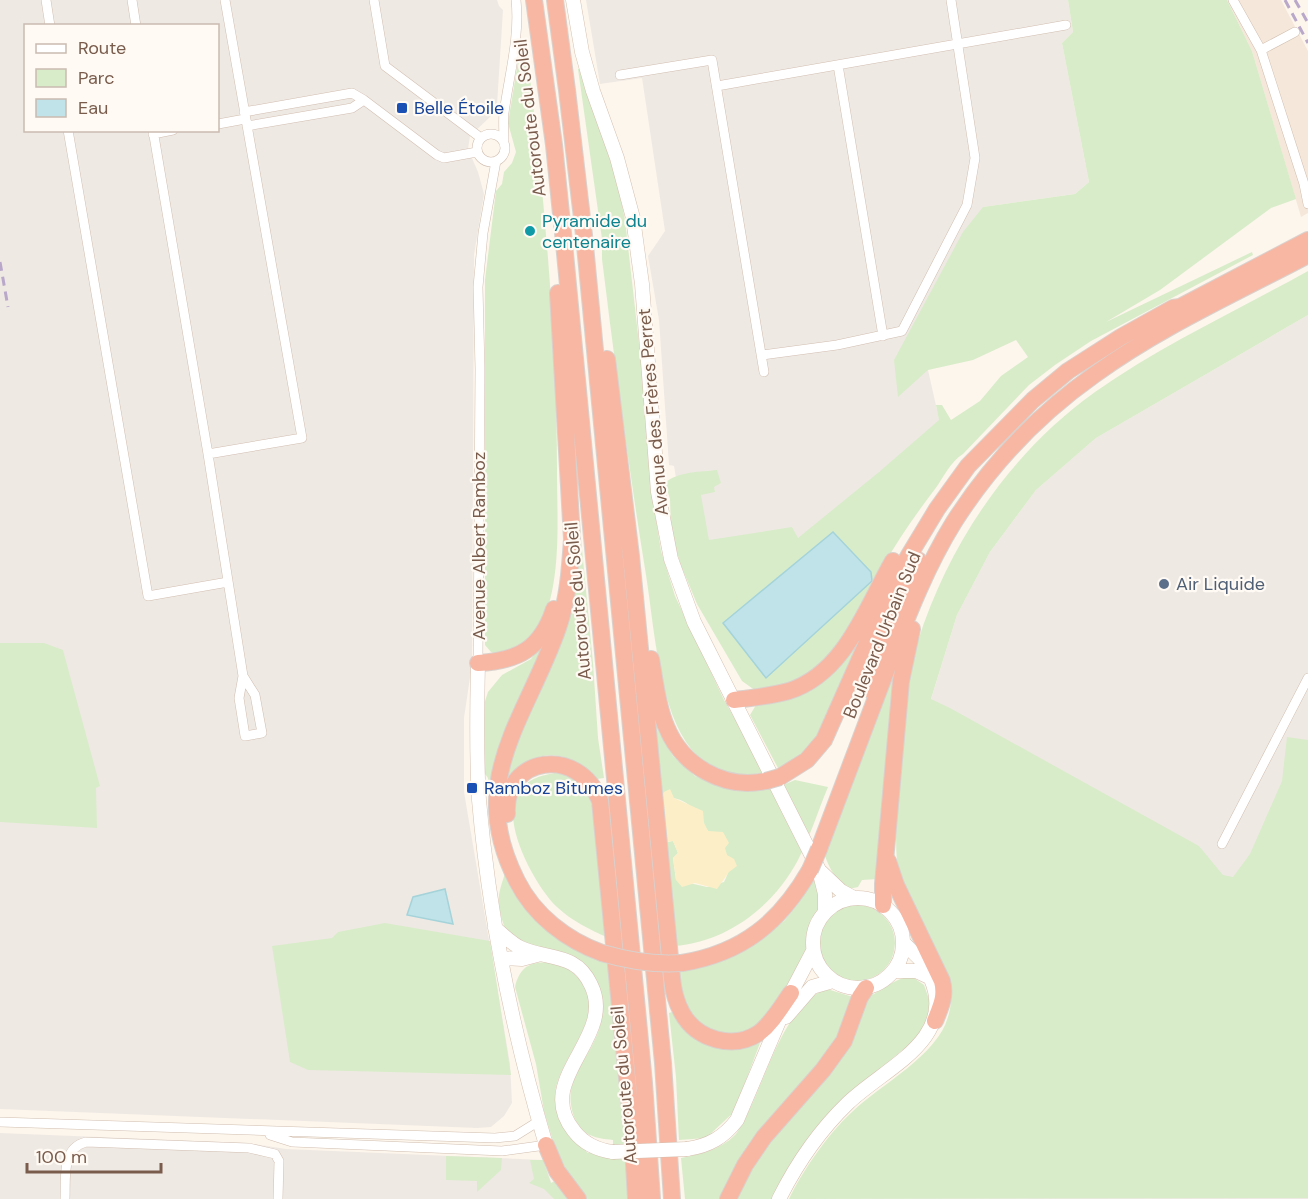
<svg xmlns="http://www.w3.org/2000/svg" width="1308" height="1199" viewBox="0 0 1308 1199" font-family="'DM Sans',sans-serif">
<rect width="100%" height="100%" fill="#fdf6ec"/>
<path fill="#f5e8da" d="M1227,0H1281L1308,51V213L1301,217L1252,51Z"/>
<path fill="#efe9e4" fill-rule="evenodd" d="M0,0H497L499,6L503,10L497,105L491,116L470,136L468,149L478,172L484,194L474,255L472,664L464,718V792L510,1064L512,1103L504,1116L491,1127L477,1128L0,1109ZM26,26H218V130H26Z
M586,0H1068L1073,32L1062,43L1089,182L1075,194L983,207L928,370L939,419V441L797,539L709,540L677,484L674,466L669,465L659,320L648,256L665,231L642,78L600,84Z
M1308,315V1199H801L922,1067L962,1003L908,774L957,615L990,552L1036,490L1096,438Z
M0,1133L247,1143L286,1149L543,1160L557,1199H0Z"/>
<path fill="#d8ecc9" d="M1068,0H1227L1252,51L1296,199L1271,208L1160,290L1106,322L1252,252L1253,255L1091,341L1055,365L1029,385L963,454C950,462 944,477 935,489C915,515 897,542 881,569C862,600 844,646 815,668C797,682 778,686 756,691L742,681L697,604L680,563L671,529L670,499L665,483C678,471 701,472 717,470L721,483L714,487L715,492L701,495L709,540L792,527L798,538L879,472L939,420L936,405H942L951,420L980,401L1001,376L1028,357L1016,340L973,360L928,370L898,397L894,360L963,232L983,207L1075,194L1089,182L1062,43L1073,32Z
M521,43H526C543,186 557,327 557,471C557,519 562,578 542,624C533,643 518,648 500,655L491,652L485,645V280L496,191L502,184L504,172L512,163L516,152L508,123Z
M581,68L615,171L625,220L646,405L653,500L661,551L675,596L724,700L765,772C759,773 753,775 747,775C722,776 699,762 686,742C658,699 654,625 646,575C629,470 615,365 602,259V239L578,69Z
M1308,271V315L1096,438L1036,490L990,552L957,615L931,699L950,708L1199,846L1223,875L1233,877L1250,854L1282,781L1287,737L1308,740V1198L789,1199C803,1170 828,1134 852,1112C881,1084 937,1056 948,1017C950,1011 952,999 951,993C950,984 943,974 939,966C927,938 899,889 897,861C894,827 899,792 902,759C905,720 906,679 918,641C949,543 1011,452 1095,392C1162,345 1236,311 1308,271Z
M579,518L593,663L598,738L604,778L597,779C582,761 554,748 532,760C522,766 514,774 507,783H488V778L485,774L484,755V704L488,692L502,675L531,659L544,641L547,643Z
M864,626C849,663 829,734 798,758C793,763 784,766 778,768L750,715L756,705L792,696Z
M0,643H44L63,650L100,786L96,788L97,828L0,822Z
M897,663L878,879L862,880L858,887L849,889C836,880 830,870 825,856Z
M653,697L659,732L673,756L695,776L729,789L755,791L776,788L795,780L828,787C818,811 810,837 798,860C773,907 727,942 674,946L667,842L673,841L678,853L673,858L676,880L707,887L724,882C737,858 723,850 709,832C702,824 697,812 689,805C682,799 671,797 662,796C660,763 654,730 653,697Z
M560,772C581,782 587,787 593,809L609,938C590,930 572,921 557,907C536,887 501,824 517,795C526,778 543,775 560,772Z
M505,873L524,904L587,955L610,965L631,1199H554L544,1189L529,1183L534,1179L530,1160H543L551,1183L568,1174L553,1141L544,1111L536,1064L515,987C520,966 531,961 552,963C564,964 571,971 579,979C611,1017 557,1057 555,1095C555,1121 570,1137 588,1153L590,1152L613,1159V1140C604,1139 594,1138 586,1133C572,1124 567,1098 573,1083C585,1051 607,1035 601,997C597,966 567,951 538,947C530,945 518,945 512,939C503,930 498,908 499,895C500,888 503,880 505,873Z
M814,878L819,891L822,906L811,919L806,938V955L781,998L754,1030L739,1037L710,1033L686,1012L676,973L717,962L761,938L784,921L798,904Z
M819 943a38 38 0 1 1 76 0a38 38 0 1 1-76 0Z
M385,923L490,941L511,1075L308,1070L290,1062L272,946L332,938L338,932Z
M911,976L924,985L930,1002L927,1020L918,1037L837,1105L803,1146L772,1199H736L747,1173L868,997C883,990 894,979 911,976Z
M827,989L853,997L845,1027L724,1199H685L681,1158C701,1154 720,1150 735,1135C740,1130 743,1121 747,1115C766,1078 785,1003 827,989Z
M675,1011C705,1049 711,1055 760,1043L734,1112L706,1138L679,1140L676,1077L669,1013Z
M446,1156L502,1158L501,1170L477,1192V1181L446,1180Z"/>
<path fill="#fcefc7" d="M670,789L674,798L703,811L704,823L708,831L723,832L729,843L725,848L727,855L734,859L737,866L729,872L717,889L695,883L682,887L676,880L673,858L678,853L673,841L667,842L662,796L664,792Z"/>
<path fill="#bfe3e8" stroke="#a5d3da" stroke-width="1.5" d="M833,532L871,572L872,581L766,678L723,623Z
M445,889L453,924L407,915L413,897Z"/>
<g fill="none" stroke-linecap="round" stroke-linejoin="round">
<g stroke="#d1beb0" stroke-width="10">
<path id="street" d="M46,0L50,26
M132,0L136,26
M374,0L385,66L481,138
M1233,0L1261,50L1304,184L1308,204
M1261,50L1295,32
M838,65L883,336
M620,75L712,60L764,372
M717,86L1066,25
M244,112L352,93L364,100L437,155L444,158L477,152
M218,124L245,119
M247,126L352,108L364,100
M68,130L148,596L228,582
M153,130L208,454L243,676L239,698L245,736L262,733L255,695L243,676
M477 148a14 14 0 1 1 28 0a14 14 0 1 1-28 0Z
M153,134L173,130
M504,141C504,132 503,122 504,113C509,75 520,38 516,0
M762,355L837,345L902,331L967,205L975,158L951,0
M208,454L302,438L225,0
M478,663L480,369L478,287L483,233L496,161
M1222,844L1308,678
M0,1122L495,1138L515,1136L539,1121
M270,1135L292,1142L502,1151L546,1145
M65,1199C66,1179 61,1148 86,1142L249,1148L275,1154L279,1161L278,1199"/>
</g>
<g stroke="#d6c0b0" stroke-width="15">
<path id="secondary" d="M573,0L582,52L593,91L617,158L633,218L642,284L658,492L671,559L694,622L819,870L825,894V912
M478,663C477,709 476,754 479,800C489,917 513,1033 546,1145
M821,872L841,891L854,898
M813 943a45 45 0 1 1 90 0a45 45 0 1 1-90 0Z
M495,928C503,935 512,944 521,948C548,960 576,952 591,985C617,1038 532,1079 574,1131C584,1144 598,1150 613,1152
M501,958L522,959L541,954
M894,971H916L931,978
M786,1017L812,987L833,981
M687,1149C709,1146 724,1137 737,1120L791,993L813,951
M779,1199C797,1163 819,1131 848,1103C884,1068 957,1040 931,979C929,975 929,970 926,966C920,958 911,951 904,943"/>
</g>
<g stroke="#dad1cd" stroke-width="18">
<path id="highway" d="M534,0L554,145L564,243L644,1083L652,1199
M555,0L567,90L584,235L663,1063L672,1199
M558,293L572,539C570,569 568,599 558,628C526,720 465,780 517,881C534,915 566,940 602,953
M607,359L631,556L672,978C673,990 676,1002 682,1013C697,1040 733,1050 759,1033C772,1023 781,1007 791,993
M651,659C655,681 657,705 666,726C682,766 724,790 766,781
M478,663C518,661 541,649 554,609
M867,689L899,603L918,560
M734,700C752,698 771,696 789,691C845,673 866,608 893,561
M780,777L807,760L824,740L882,609L908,557L937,509L968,466L1033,400L1068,371L1121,337L1173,308L1180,307L1308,240
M507,814C503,756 579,745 600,801L632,1129L636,1199
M819,849C842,788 865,727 888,666C907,617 926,567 954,522C991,464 1039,414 1094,375C1160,327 1236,293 1308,255
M888,861L896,885L942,981C946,996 941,1006 935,1021
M883,905V884L901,681L912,629
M682,963C743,953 780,922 810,870
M546,1145L557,1171L578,1199
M728,1199L745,1165L764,1137L823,1070L844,1041L860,997L866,988"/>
</g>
<use href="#street" stroke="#fff" stroke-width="9"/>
<use href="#secondary" stroke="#fff" stroke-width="14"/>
<use href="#highway" stroke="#f7b7a3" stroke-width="16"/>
<path stroke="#b9a8c9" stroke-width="3" stroke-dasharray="9 6" stroke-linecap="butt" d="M1285,0L1308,43
M1295,0L1308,23
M0,262L8,307"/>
<g stroke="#d6c0b0" stroke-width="15" stroke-linecap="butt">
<path id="secondary-bridge" d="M613,1152L687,1149"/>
</g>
<g stroke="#dad1cd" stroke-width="18" stroke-linecap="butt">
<path id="highway-bridge" d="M766,781L780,777
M810,870L819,849
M602,953C629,961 654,965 682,963"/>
</g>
<use href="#secondary-bridge" stroke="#fff" stroke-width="14"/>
<use href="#highway-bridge" stroke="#f7b7a3" stroke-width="16"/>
</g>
<g fill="#1a4fb4" stroke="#fffaf3" stroke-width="2">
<rect x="396" y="102" width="12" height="12" rx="3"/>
<rect x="466" y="782" width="12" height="12" rx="3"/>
</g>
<circle fill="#0f9aa8" stroke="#fffaf3" stroke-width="2" cx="530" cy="231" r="6"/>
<circle fill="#5c6f8a" stroke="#fffaf3" stroke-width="2" cx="1164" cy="584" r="6"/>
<g text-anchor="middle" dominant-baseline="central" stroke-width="4.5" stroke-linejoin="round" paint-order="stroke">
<g font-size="18" fill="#164399" stroke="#fffaf3" text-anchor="start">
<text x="414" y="108">Belle Étoile</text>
<text x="484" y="788">Ramboz Bitumes</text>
</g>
<g font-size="18" fill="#7a5c4d" stroke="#fffaf3">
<text transform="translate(530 118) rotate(-97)">Autoroute du Soleil</text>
<text transform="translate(653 412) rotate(-95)">Avenue des Frères Perret</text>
<text transform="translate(479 546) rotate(-90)">Avenue Albert Ramboz</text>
<text transform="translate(578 601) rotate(-95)">Autoroute du Soleil</text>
<text transform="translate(882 635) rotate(-68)">Boulevard Urbain Sud</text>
<text transform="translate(624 1085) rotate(-95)">Autoroute du Soleil</text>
</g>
<g font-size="18" fill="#0d838f" stroke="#fffaf3" text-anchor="start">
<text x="542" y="221">Pyramide du<tspan x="542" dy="21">centenaire</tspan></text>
</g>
<g font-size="18" fill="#4e5e75" stroke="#fffaf3" text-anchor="start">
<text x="1176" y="584">Air Liquide</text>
</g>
</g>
<rect x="24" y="24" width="195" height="108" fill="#fffaf3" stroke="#cabbb1" stroke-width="1.5"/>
<rect x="36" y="44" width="30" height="9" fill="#ffffff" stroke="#cabbb1" stroke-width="1.5"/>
<text x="78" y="54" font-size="18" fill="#7a5c4d">Route</text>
<rect x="36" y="69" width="30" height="18" fill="#d8ecc9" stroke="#cabbb1" stroke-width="1.5"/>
<text x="78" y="84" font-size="18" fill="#7a5c4d">Parc</text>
<rect x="36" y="99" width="30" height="18" fill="#bfe3e8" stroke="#cabbb1" stroke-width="1.5"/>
<text x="78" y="114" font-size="18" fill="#7a5c4d">Eau</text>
<path d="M27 1163v9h134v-9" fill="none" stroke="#7a5c4d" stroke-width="3"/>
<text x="36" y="1163" font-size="18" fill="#7a5c4d" stroke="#fffaf3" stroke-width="4.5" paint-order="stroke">100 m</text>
</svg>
